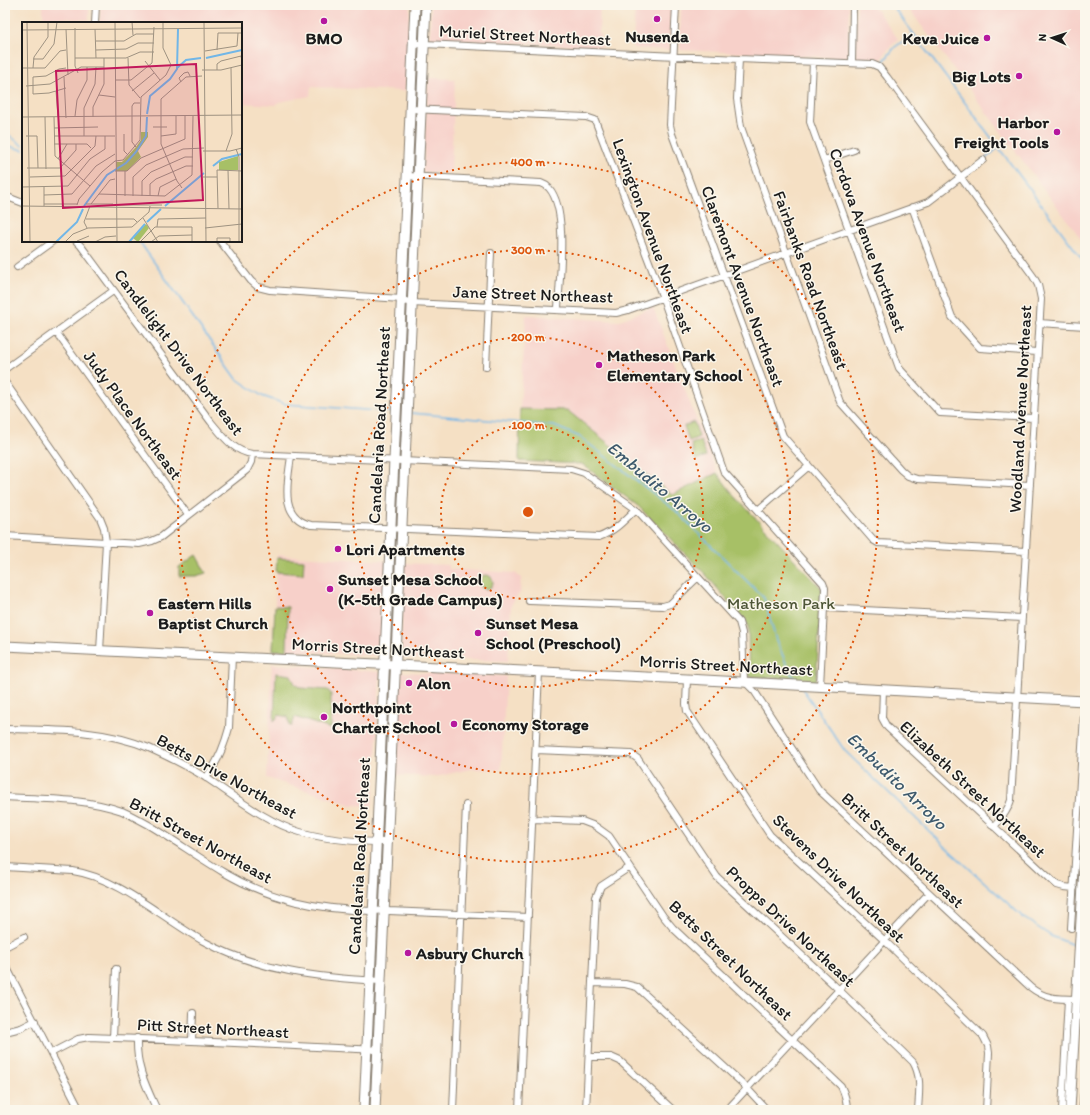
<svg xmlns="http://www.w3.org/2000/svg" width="1090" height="1115" viewBox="0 0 1090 1115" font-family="Itim,sans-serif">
<rect width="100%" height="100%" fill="#fbf7ec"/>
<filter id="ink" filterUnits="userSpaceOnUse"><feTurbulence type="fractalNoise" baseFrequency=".025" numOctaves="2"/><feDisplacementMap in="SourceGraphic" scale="8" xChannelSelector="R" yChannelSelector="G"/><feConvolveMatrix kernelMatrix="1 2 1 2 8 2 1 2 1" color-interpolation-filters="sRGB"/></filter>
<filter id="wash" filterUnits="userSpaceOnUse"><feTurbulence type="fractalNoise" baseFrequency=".012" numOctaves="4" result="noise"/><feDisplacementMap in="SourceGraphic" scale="16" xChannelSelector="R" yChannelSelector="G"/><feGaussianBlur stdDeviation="0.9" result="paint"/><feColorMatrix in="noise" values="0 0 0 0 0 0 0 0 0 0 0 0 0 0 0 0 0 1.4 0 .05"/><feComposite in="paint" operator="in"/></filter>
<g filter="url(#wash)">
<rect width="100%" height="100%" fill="#f5e0c4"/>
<path fill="#f7d0c9" d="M43,5H89V20L43,17Z
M100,5H410L408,50L405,91L311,87L310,96L279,102L276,105L241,103V23H100Z
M431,5H600L599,32L603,47L430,39Z
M635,5H671L669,50L633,48Z
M681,5H849L848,58L680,50Z
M857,5H873L898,39L888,49L880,61L872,58H855Z
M906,5H1085V244Z
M428,78L455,79L451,173L424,172L423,170Z
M653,307L717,473L673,495L567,410L520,409L526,315L618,321Z
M277,555L386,561L383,656L273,650Z
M404,563L448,565L449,569L515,573L521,578L520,593L514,600L511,606L508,661L404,658L401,653Z
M272,664L380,672L375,784L372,806L352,805L267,778Z
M400,672L506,676L501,770L471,769L435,777L394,775Z"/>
<path fill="#a7c066" stroke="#626e41" d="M520,409L567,410L672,495L717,473L733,494L822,589L816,681L749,676L748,625L707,576L638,506L582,464L519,461Z
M694,422L699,437L689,441L684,426Z
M701,441L706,456L696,460L691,444Z
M196,555L206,573L196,576H179V567Z
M277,558L304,560L303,574L276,572Z
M479 582a7 7 0 1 1 14 0a7 7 0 1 1-14 0Z
M275,606L288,607L287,651L273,650Z
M276,673L291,675L295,684L300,688L328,690L331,694V729L295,717L292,726H290L288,717L279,715L274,721Z"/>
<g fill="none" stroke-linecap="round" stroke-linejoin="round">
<path stroke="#71b6e7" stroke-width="1.5" d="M892,5L1085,263
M880,66L895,47L913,34
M5,132L23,146
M5,145L23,150
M984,160L998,148
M139,241L237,379L262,396L285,404L393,412
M411,413L554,426L580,437L676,511L764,598L776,640L790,672L797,682
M802,688L845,751L950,851L1024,918L1051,936L1076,946"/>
</g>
</g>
<g filter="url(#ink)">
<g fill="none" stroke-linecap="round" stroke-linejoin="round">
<g stroke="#887e70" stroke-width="8">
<path id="street" d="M676,5L670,125L672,134L783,436L873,540L878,543L1026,551
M95,23L96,5
M413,44H424L739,59L872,64L879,67L887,77L1033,276L1038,285L1041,299L1011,800C1008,811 1001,818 994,827
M739,59L737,99L741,127L840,402L901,470L908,476L917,479L1030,485
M813,62L810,122L899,368L940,413L1033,418
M852,63L853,5
M411,109L586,117L595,120L661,293L724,472L823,583L825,588L820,686
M824,160L854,150
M407,176L541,183C544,184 547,186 549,188C569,211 559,280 558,309
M5,196L23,203
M912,207L952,317L980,348L1037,352
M76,241L81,246L211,422C223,436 233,451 252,454L571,469L584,473L636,509L739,622L742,633L744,681L755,692L819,790L1030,987C1045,999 1057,999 1076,999
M220,241L251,281L258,287L270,290L401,299L411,303L616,313L628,310L928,202L983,160
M17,267L53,241
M1039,323L1085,326
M56,332L188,515
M486,367L491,253
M5,369L113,291
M5,382L100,518L104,528L106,542L100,651
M291,456C288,481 278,517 311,525L599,537C614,532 625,520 636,509
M758,510L809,466
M5,536L139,544L152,541L161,537L247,470L251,462L252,454
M529,601L663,606L670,604L698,577
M824,608L1022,618
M687,679L686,704L687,711L770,835L885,941L983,1036L988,1046L989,1053L986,1110
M883,690L882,718L887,727L1057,885L1064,887L1074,888
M5,729C53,730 104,729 149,748C169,757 189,767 208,779C235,797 268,823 300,832C328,840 358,842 387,842
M536,750L631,754L638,759L717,877L834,985L913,1062C922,1077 919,1093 918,1110
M206,778C218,762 224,747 229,728L232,656
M5,797C43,799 85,798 122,811C131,815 140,820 149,825C174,840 198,857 223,872C270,900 317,909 371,911C377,911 383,910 389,911L528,917
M533,819L582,821L595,826L609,836L663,916L673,928L841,1086C845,1094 847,1101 847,1110
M5,867L73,871C119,878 162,918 203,941C258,971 319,978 381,981
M1071,928L1084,715
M5,947L24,937
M5,964L80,1110
M592,983L625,984L637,987L742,1083L767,1110
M5,1032L21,1028L35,1021
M113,1038L116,969
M137,1038C136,1067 145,1084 157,1110
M192,1041L193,1013
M51,1053L78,1039L89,1037L192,1041L378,1050
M589,1057H611L620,1061L673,1110
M453,1110L466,805
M519,1110L539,672
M586,1110L596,897L601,886L630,867
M727,1110L929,893
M1062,1110L1068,999"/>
</g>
<g stroke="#887e70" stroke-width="11">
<path id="secondary" d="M5,646L687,679L1085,701
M364,1110L415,5
M375,1110L426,5
M1070,1110L1085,850
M1084,1110L1085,1095"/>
</g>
<use href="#street" stroke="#fff" stroke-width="6"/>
<use href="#secondary" stroke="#fff" stroke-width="9"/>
</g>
</g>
<g fill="none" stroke="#de560d" stroke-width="2" stroke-dasharray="2 4">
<circle cx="528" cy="512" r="87"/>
<circle cx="528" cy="512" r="175"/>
<circle cx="528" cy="512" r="262"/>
<circle cx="528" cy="512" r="350"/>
</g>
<g fill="#b5179e" stroke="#fbf7ec" stroke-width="1.5">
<circle cx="657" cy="19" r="4"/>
<circle cx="324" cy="21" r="4"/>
<circle cx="987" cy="38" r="4"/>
<circle cx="1019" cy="76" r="4"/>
<circle cx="1057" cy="132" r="4"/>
<circle cx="599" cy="365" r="4"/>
<circle cx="338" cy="549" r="4"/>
<circle cx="330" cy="589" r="4"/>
<circle cx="150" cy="613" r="4"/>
<circle cx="478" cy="633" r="4"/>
<circle cx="409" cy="683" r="4"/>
<circle cx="324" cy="717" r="4"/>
<circle cx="454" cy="724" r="4"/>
<circle cx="408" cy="953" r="4"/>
</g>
<g text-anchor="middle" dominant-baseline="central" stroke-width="3" stroke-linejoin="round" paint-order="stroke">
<g font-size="17" fill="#1c1c1c" stroke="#fbf7ec">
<text transform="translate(525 35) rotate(3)">Muriel Street Northeast</text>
<text transform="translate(653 236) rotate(70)">Lexington Avenue Northeast</text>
<text transform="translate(868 240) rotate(70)">Cordova Avenue Northeast</text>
<text transform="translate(811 280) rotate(70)">Fairbanks Road Northeast</text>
<text transform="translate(743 286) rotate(70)">Claremont Avenue Northeast</text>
<text transform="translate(533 294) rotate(2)">Jane Street Northeast</text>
<text transform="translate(179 352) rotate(53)">Candlelight Drive Northeast</text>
<text transform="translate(1020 409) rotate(-87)">Woodland Avenue Northeast</text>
<text transform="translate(133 415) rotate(54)">Judy Place Northeast</text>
<text transform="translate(379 425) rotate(-87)">Candelaria Road Northeast</text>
<text transform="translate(378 648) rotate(3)">Morris Street Northeast</text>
<text transform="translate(726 665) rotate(3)">Morris Street Northeast</text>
<text transform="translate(227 776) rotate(29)">Betts Drive Northeast</text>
<text transform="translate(973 789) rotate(43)">Elizabeth Street Northeast</text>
<text transform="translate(201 840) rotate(29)">Britt Street Northeast</text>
<text transform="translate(903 850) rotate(43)">Britt Street Northeast</text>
<text transform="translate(359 856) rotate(-87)">Candelaria Road Northeast</text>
<text transform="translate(839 878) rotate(44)">Stevens Drive Northeast</text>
<text transform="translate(791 926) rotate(43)">Propps Drive Northeast</text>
<text transform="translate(731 960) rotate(44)">Betts Street Northeast</text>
<text transform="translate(213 1028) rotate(3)">Pitt Street Northeast</text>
</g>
<g font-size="17" font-weight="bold" fill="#1c1c1c" stroke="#fbf7ec" text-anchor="start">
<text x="657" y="36" text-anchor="middle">Nusenda</text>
<text x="324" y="38" text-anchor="middle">BMO</text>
<text x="979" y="38" text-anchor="end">Keva Juice</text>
<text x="1011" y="76" text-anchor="end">Big Lots</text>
<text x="1049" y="122" text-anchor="end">Harbor<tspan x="1049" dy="20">Freight Tools</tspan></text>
<text x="607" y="355">Matheson Park<tspan x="607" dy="20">Elementary School</tspan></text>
<text x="346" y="549">Lori Apartments</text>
<text x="338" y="579">Sunset Mesa School<tspan x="338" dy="20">(K-5th Grade Campus)</tspan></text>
<text x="158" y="603">Eastern Hills<tspan x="158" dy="20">Baptist Church</tspan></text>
<text x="486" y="623">Sunset Mesa<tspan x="486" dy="20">School (Preschool)</tspan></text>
<text x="417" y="683">Alon</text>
<text x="332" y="707">Northpoint<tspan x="332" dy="20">Charter School</tspan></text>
<text x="462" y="724">Economy Storage</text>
<text x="416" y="953">Asbury Church</text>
</g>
<g font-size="17" fill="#4d5536" stroke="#fbf7ec">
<text x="781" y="603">Matheson Park</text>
</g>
<g font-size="18" font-style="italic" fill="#3e5a6d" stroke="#fbf7ec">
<text transform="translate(660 487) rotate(40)">Embudito Arroyo</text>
<text transform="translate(897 781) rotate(44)">Embudito Arroyo</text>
</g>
</g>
<g transform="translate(22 22)">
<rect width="220" height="220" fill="#f5e0c4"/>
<path d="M119,110H126V115L116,129L119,135L105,149H94V140H100L114,125L119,118ZM216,134V148H197V140ZM124,202L127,206L116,220L111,216Z" fill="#a7c066"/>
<path fill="none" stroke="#71b6e7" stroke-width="2" d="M184,36L220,28M155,46L164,38L179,36M125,92L128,74L148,57L155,47L156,7M191,144L200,137L220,132M62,184L85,153L104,141L114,130L124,114L125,95M143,184L182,151M125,200L139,187M34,220L55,200L61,187M107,220L123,202"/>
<path fill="none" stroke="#9e9281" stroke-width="1" d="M5,0L8,220M93,0L95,220M110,0L111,13M182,0L184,220M53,6V44L56,51M44,7L46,53M73,7L74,36M0,8L220,6M74,19H102L114,12H132M74,28L104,27L116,21H132M195,28L196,11H220M183,29L215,24L216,11M53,36H104L118,30H132M106,36L107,63L118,76M11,37H21L32,22L35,0M123,39L138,58M0,46H23L38,29L44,28M11,46L12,35L26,15V0M44,46L37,47L24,54L11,55V72L27,71L44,66M180,48H199L220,43M195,48V42L199,39L219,34L220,39M42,55L44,96M93,58H109L130,41L132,5M159,60L157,56L162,51L166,50L168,54M4,64L28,62L59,45H82M34,69L36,95M110,69L132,51M77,73L93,75M53,94L55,78L65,58V45M0,95L220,93M23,95L24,147M32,95L33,134L68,164M71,95V85L82,62V36M131,105H145M32,106L76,105M102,112V129L106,133M4,114H15L16,146M32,114H93M62,114V86L73,62L74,45M139,114L154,112V94M32,122H65L69,126M114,125L110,120V84L112,81H118M214,127L217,135V220M181,129H208L220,126M204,129L210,112L209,46M36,137L45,122M5,146H38L54,128V122M206,148L207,187M93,149H105L119,136L163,117V94M103,149V174M8,155L43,154L73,124L74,114M181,155H195M0,165L46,164L68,137L83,127V114M160,166L155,159L139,122V77L164,55L180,54M77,172L143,174L170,153L171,94M22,173L50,172L74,144L93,132M111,174V155L124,143L161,127L182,126M120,174V159L129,150L163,135H171M128,174V162L134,157L164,144H171M136,174L138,165L154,157M22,182H55M64,182H91M69,182L88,158L93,157M55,183L57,177L80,150L93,139L101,138L118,118L119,75L144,53L149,43L141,26V0M95,183H140M0,184L220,187M22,184V164M196,186L195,148L220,149M121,196L136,220M64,197H112L115,200M135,205L136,197L184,196M65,206L62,200L68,184M183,206L220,202M55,219L67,214M43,220L51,212L66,206L110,205L127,190L128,184M73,220L83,215L94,214M118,220L133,205H170V220M129,220L137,214L170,213M195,220V216H208V220"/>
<path fill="#c2185b" fill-opacity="0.15" stroke="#c2185b" stroke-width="2" d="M174,42L181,178L41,186L34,49Z"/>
<rect width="220" height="220" fill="none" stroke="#1c1c1c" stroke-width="2"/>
</g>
<circle cx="528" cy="512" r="6" fill="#de560d" stroke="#fbf7ec" stroke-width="2"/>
<g font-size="12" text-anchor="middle" font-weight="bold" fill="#de560d" stroke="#fbf7ec" stroke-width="3" stroke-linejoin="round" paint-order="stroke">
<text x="528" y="166">400 m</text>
<text x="528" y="254">300 m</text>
<text x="528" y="341">200 m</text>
<text x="528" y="429">100 m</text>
</g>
<rect width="1090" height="1115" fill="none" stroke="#fbf7ec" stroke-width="20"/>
<g transform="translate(1052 38) rotate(273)" stroke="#fbf7ec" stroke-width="3" paint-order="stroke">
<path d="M0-3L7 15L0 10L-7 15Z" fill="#1c1c1c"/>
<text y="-6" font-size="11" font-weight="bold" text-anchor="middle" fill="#1c1c1c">N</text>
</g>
</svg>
